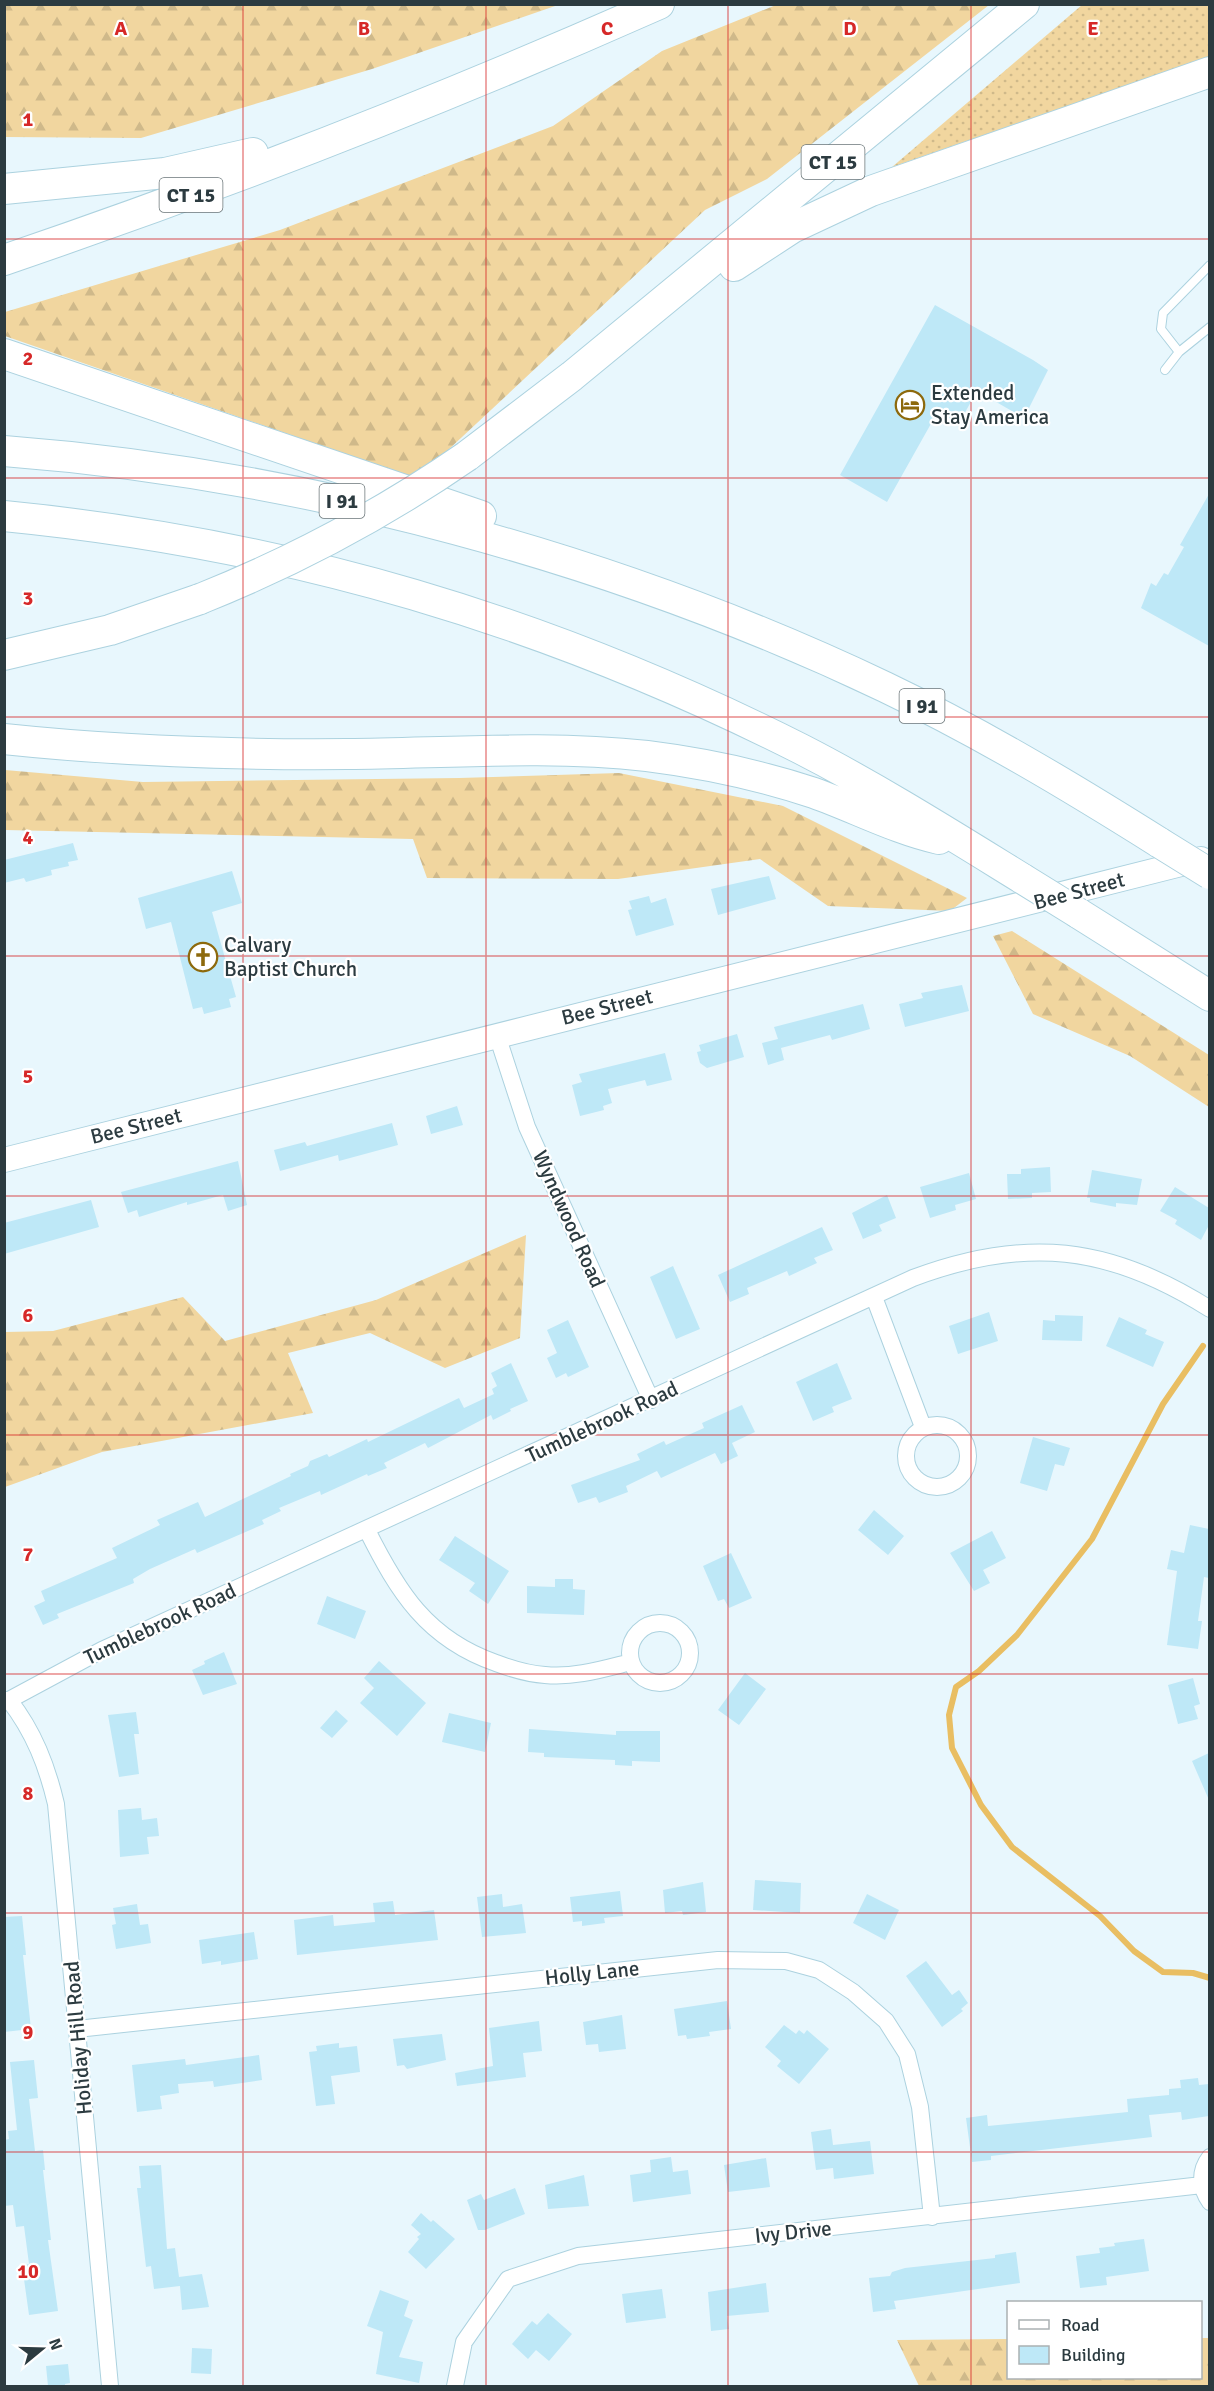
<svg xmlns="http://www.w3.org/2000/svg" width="1214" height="2391" viewBox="0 0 1214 2391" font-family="Signika,sans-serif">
<defs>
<pattern id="grass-dots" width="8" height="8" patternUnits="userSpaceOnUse" patternTransform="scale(1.5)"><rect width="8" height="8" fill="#f1d69f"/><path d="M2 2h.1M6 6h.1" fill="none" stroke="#cfb98a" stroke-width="1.8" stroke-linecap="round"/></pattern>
<pattern id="forest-firs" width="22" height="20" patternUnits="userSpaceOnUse" patternTransform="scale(1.5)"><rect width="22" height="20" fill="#f1d69f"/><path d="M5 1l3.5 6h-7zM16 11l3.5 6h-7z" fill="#cfb98a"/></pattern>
</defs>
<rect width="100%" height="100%" fill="#e8f7fd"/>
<path fill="url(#grass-dots)" d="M1082,5H1209V57L892,167Z"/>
<path fill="url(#forest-firs)" d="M5,4H558V5L372,69L141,138L5,137Z
M776,5H989L767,179L705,210L447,451L409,476L5,336V312L280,230L553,126L662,51Z
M5,770L143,782L459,778L619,773L783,806L967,898L950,911L828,906L760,859L618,879L427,878L413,839L5,830Z
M1012,931L1209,1055V1107L1130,1056L1033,1014L993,936Z
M526,1235L520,1338L445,1368L370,1333L288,1353L313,1413L102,1452L5,1487V1332L53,1331L183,1297L225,1341L376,1300Z
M1201,2338H1209V2386H919L897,2340L1008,2339V2378H1200Z"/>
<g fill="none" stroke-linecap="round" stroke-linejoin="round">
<path stroke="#e9be62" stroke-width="6" d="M1203,1346L1163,1404L1092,1539L1017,1635L979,1671L956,1687L949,1715L952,1748L981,1805L1012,1847L1100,1916L1134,1951L1163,1972L1193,1973L1210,1978"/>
</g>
<path fill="#bee8f7" d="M935,305L1033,360L1048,370L1024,418L977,391L958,425L937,413L887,502L840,475Z
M1209,494V646L1141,608L1151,583L1156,586L1164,573L1168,575L1184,547L1180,545Z
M73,843L78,860L68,862L69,866L51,870L52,875L26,882L24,878L4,883V860Z
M232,871L242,903L212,912L236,997L229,999L231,1007L204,1014L202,1007L193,1009L171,922L146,929L138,898Z
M769,876L776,899L718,915L711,889Z
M649,896L651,903L666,898L674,925L636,936L628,910L632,909L629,901Z
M962,985L969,1011L905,1027L899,1004L923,998L921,993Z
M863,1004L870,1029L832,1040L830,1035L781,1048L784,1060L768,1065L762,1043L778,1039L774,1027Z
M737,1034L744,1057L707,1068L700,1063L697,1052L701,1051L699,1045Z
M665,1053L672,1080L647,1086L645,1080L608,1089L612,1103L603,1106L604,1110L580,1116L572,1085L582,1082L579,1074Z
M457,1106L463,1125L431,1134L426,1116Z
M392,1123L398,1145L339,1161L338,1155L280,1171L274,1150L305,1142L307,1146Z
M238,1161L247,1205L228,1211L223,1195L187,1205V1202L139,1217L137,1210L128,1213L121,1192Z
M1050,1167L1051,1192L1032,1193V1198L1008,1199L1007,1174H1021V1169Z
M1092,1170L1142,1179L1137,1205L1116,1203V1207L1090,1202V1198H1087Z
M969,1173L976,1199L955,1205L956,1210L930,1218L920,1187Z
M1175,1187L1209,1208V1225L1201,1240L1175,1224L1177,1220L1160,1211Z
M887,1195L896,1218L879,1225L882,1231L863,1239L852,1213Z
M91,1200L99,1227L4,1254V1223Z
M822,1227L833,1250L814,1258L817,1263L789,1276L787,1271L747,1288L749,1294L730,1302L718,1275Z
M673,1266L700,1329L676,1339L650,1277Z
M989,1312L998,1341L958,1354L949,1326Z
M1055,1315L1083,1316L1082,1341L1042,1340L1043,1320L1055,1321Z
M1119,1317L1147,1330L1145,1334L1164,1342L1153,1367L1106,1346Z
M568,1320L589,1367L568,1377L566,1373L556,1378L547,1358L557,1353L547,1330Z
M511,1363L528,1401L510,1409L511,1411L493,1420L491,1415L428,1448L425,1443L384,1463L387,1468L368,1476L367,1474L321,1495L320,1491L279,1508L281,1511L262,1520L264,1524L197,1553L195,1549L150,1569L133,1579L134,1583L57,1614L59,1618L43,1625L34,1606L45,1601L41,1591L117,1558L112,1548L160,1525L157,1520L198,1502L205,1517L291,1476L290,1474L308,1466L310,1461L327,1454L329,1457L367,1439L368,1442L459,1398L464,1408L494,1394L492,1389L497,1386L491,1373Z
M837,1363L852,1399L832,1407L834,1412L813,1421L796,1382Z
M742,1405L755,1432L732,1443L738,1456L721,1464L715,1453L661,1478L657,1471L626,1486L628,1492L599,1503L596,1497L578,1503L571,1485L640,1460L637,1454L664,1441L666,1445L704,1428L702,1423Z
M1033,1437L1070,1448L1064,1466L1055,1464L1047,1491L1020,1483Z
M874,1510L904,1536L888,1555L858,1530Z
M1190,1525L1209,1529V1578L1204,1577L1198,1621H1202L1198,1649L1167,1645L1177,1571L1167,1569L1171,1550L1184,1553Z
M992,1531L1006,1558L983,1570L990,1583L974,1591L950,1553Z
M455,1536L509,1571L488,1604L469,1591L475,1583L439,1560Z
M731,1553L752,1598L729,1608L724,1599L718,1601L703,1566Z
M555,1579H573V1589L585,1590L584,1615L527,1613V1586L555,1587Z
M327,1596L366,1611L355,1639L317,1624Z
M224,1652L237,1684L203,1695L192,1670L205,1664L204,1661Z
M379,1661L426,1703L397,1736L360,1703L374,1688L364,1678Z
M745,1673L766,1689L739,1725L718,1710Z
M1193,1678L1200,1704L1194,1706L1198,1719L1178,1724L1168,1685Z
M336,1710L348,1721L332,1738L320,1728Z
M136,1712L139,1734H134L139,1774L119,1777L108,1715Z
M449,1713L491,1723L485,1752L442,1742Z
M529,1729L616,1735V1731H660V1762L632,1761V1766L615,1765V1760L544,1757V1753L528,1752Z
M1209,1753V1800L1192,1761Z
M141,1808L142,1820L157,1818L159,1836L147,1837L149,1854L120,1857L118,1810Z
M755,1880L801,1883L800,1913L753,1910Z
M703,1882L706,1912L683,1915L682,1911L665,1913L663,1890Z
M620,1891L623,1916L604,1918L605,1923L582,1926V1921L573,1922L570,1897Z
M502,1894L503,1907L522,1904L526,1933L482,1937L477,1897Z
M867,1894L899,1910L885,1940L853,1923Z
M393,1901L395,1915L434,1910L438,1940L297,1955L294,1920L333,1915L334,1926L375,1922L373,1903Z
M137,1904L140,1925L148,1924L151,1943L116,1949L112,1925L116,1924L113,1908Z
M22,1916L26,1955H23L31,2029L4,2032V1917Z
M254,1932L258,1959L221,1965V1961L202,1964L199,1940Z
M926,1961L952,1995L959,1990L968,2003L961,2009L963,2011L942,2027L906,1976Z
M727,2001L731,2029L709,2032L710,2036L687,2039L686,2035L678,2036L674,2009Z
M622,2015L626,2049L599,2052L598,2044L586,2045L583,2022Z
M539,2021L542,2051L523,2053L526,2077L457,2086L455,2073L493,2066L489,2028Z
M784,2025L796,2034L799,2030L804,2034L807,2030L829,2049L799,2084L777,2066L781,2061L765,2047Z
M442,2034L446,2060L407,2069L404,2065L397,2066L393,2039Z
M339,2043V2048L357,2046L360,2072L331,2076L335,2104L316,2106L309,2052L317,2051L316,2046Z
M259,2055L262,2080L214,2087L213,2081L178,2084L179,2093L160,2096L162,2109L137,2112L132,2065L185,2059L186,2065Z
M34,2060L38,2098L29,2099L35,2151L43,2150L45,2170H43L51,2240H48L58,2311L29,2315L22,2265L29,2264L24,2226L16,2227L13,2205L4,2206V2140L9,2139L8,2131L17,2130L10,2062Z
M1198,2078L1199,2085L1209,2084V2116L1182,2120L1181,2112L1149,2115L1152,2137L991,2156V2160L972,2162L966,2118L987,2115L988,2126L1128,2112L1127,2099L1169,2095V2089L1181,2088L1180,2080Z
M831,2129L833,2145L870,2141L874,2174L834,2179L833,2168L816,2170L811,2132Z
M671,2157L673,2172L688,2170L691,2194L633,2202L630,2175L651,2172L650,2160Z
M766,2158L770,2187L728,2192L724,2165Z
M161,2165L167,2249L175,2248L179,2277L202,2274L209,2307L182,2310L180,2286L154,2289L151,2266L146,2267L137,2188H141L139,2166Z
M584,2175L589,2206L548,2209L545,2185Z
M515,2188L525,2214L485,2230H478L467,2200L481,2194L484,2200Z
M421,2213L431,2222L433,2220L455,2239L426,2269L408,2252L419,2239L417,2237L421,2234L411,2225Z
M1144,2239L1149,2271L1106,2277L1107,2285L1080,2288L1076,2256L1100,2253L1099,2248L1115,2246L1114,2243Z
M1016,2252L1020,2283L894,2301L896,2309L873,2312L869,2278L890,2276L892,2272L905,2268L995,2258V2255Z
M766,2283L769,2312L727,2316L729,2329L711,2331L708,2292Z
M662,2289L666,2318L626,2323L622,2294Z
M380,2290L409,2301L404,2316L413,2320L399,2357L423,2362L419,2383L376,2374L383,2332L367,2326Z
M548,2313L572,2334L549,2361L536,2350L528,2359L512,2344L532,2321L537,2325Z
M192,2348L212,2349L211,2374L191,2373Z
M68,2364L70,2383L65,2384V2386H48L46,2366Z"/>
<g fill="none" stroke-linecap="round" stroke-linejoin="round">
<g stroke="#acd2df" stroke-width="10">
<path id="lane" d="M1179,352L1161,329L1163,313L1210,265
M1165,370L1179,352L1210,327"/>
</g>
<g stroke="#acd2df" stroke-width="18">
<path id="street" d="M497,1035L527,1127L651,1400
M874,1297L923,1427
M906 1456a31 31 0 1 1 62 0a31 31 0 1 1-62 0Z
M367,1530C398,1592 427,1639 496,1663C512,1669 528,1674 545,1675C574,1678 603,1669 631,1662
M630 1653a30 30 0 1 1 60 0a30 30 0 1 1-60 0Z
M4,1700H9L102,1650L913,1278C1025,1236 1109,1245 1210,1309
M9,1700C34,1732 47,1766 56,1804L110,2386
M77,2029L718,1960L786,1961L819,1970L853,1992L886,2021L907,2054L920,2107L932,2217
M1210,2157C1199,2171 1200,2188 1210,2202
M455,2386L464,2342L508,2279L578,2256L1202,2185"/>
</g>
<g stroke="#acd2df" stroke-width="26">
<path id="secondary" d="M4,1160L1201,859"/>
</g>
<g stroke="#acd2df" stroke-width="32">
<path id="highway" d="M4,189L165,173L253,153
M4,260C227,184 445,99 659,4
M734,266L792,228L871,191L1210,72
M4,354L481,516
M4,451C304,474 614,558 885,687C981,733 1071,787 1160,843
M467,456L572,376L1024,4
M4,516C290,544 545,620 801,749C877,788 950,834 1023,879
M4,655L110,630L200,599
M4,739C118,751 233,755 347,754C447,753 547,745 647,756C703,763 760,775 814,793C856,808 895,829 939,839
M1078,913L1210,996"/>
</g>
<use href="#lane" stroke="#fff" stroke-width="8"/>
<use href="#street" stroke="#fff" stroke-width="16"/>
<use href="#secondary" stroke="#fff" stroke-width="24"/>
<use href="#highway" stroke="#fff" stroke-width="30"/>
<g stroke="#acd2df" stroke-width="32" stroke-linecap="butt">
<path id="highway-bridge" d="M200,599C295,561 383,514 467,456
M1160,843L1210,874
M1023,879L1078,913"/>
</g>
<use href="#highway-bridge" stroke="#fff" stroke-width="30"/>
</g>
<path fill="none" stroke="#d62828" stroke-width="1.5" stroke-opacity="0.55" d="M243,4V2386M486,4V2386M728,4V2386M971,4V2386M4,239H1210M4,478H1210M4,717H1210M4,956H1210M4,1196H1210M4,1435H1210M4,1674H1210M4,1913H1210M4,2152H1210"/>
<defs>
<g id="hotel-ring" transform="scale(1.5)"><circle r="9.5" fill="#fff" stroke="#8d690c" stroke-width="1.5"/><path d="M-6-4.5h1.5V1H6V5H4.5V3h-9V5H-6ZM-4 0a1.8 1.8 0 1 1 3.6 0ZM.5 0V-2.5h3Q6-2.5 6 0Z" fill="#8d690c"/></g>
<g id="church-ring" transform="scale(1.5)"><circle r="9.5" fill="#fff" stroke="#8d690c" stroke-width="1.5"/><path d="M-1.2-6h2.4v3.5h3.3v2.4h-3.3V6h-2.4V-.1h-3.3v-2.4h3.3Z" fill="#8d690c"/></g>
</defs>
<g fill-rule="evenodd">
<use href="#hotel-ring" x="910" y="405"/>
<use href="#church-ring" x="203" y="957"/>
</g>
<g text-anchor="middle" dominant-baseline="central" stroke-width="4.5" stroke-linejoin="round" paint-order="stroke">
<g fill="#fff" stroke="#6b7679" stroke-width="1.5">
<rect x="801.5" y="145" width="63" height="34" rx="4.5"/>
<rect x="159.5" y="178" width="63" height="34" rx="4.5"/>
<rect x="319.5" y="484" width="45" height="34" rx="4.5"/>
<rect x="899.5" y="689" width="45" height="34" rx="4.5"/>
</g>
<g font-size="20" font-weight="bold" fill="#2c3b40">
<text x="833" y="162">CT 15</text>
<text x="191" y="195">CT 15</text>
<text x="342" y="501">I 91</text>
<text x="922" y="706">I 91</text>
</g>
<g font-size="21" fill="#2c3b40" stroke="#fff" text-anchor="start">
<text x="931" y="393">Extended<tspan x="931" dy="24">Stay America</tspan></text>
<text x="224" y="945">Calvary<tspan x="224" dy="24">Baptist Church</tspan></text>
</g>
<g font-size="21" fill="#2c3b40" stroke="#fff">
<text transform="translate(1079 891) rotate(-15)">Bee Street</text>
<text transform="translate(607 1007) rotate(-14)">Bee Street</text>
<text transform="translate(136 1126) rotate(-14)">Bee Street</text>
<text transform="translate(569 1219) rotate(66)">Wyndwood Road</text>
<text transform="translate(602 1422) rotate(-25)">Tumblebrook Road</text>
<text transform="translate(160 1624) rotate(-25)">Tumblebrook Road</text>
<text transform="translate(592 1973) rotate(-6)">Holly Lane</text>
<text transform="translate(78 2038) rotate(-95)">Holiday Hill Road</text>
<text transform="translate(793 2232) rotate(-6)">Ivy Drive</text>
</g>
</g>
<g font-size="20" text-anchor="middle" font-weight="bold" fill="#d62828" stroke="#fff" stroke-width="4.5" stroke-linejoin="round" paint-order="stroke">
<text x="121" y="35">A</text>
<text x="364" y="35">B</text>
<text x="607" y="35">C</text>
<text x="850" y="35">D</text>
<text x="1093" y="35">E</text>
<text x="28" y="126">1</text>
<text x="28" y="365">2</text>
<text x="28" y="605">3</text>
<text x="28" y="844">4</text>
<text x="28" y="1083">5</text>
<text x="28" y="1322">6</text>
<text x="28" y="1561">7</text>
<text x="28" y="1800">8</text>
<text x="28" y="2039">9</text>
<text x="28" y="2278">10</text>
</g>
<rect width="1214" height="2391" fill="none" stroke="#2c3b40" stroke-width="12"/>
<rect x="1007" y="2301" width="195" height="78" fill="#ffffff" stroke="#abb1b3" stroke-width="1.5"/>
<rect x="1019" y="2320" width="30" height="9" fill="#ffffff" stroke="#abb1b3" stroke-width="1.5"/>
<text x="1061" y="2331" font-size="18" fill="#2c3b40">Road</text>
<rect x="1019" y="2346" width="30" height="18" fill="#bee8f7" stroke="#abb1b3" stroke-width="1.5"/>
<text x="1061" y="2361" font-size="18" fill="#2c3b40">Building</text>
<g transform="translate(42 2349) rotate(71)" stroke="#ffffff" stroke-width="4.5" paint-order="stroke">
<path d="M0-4.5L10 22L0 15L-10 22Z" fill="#2c3b40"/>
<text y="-9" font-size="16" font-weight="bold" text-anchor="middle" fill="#2c3b40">N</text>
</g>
</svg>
